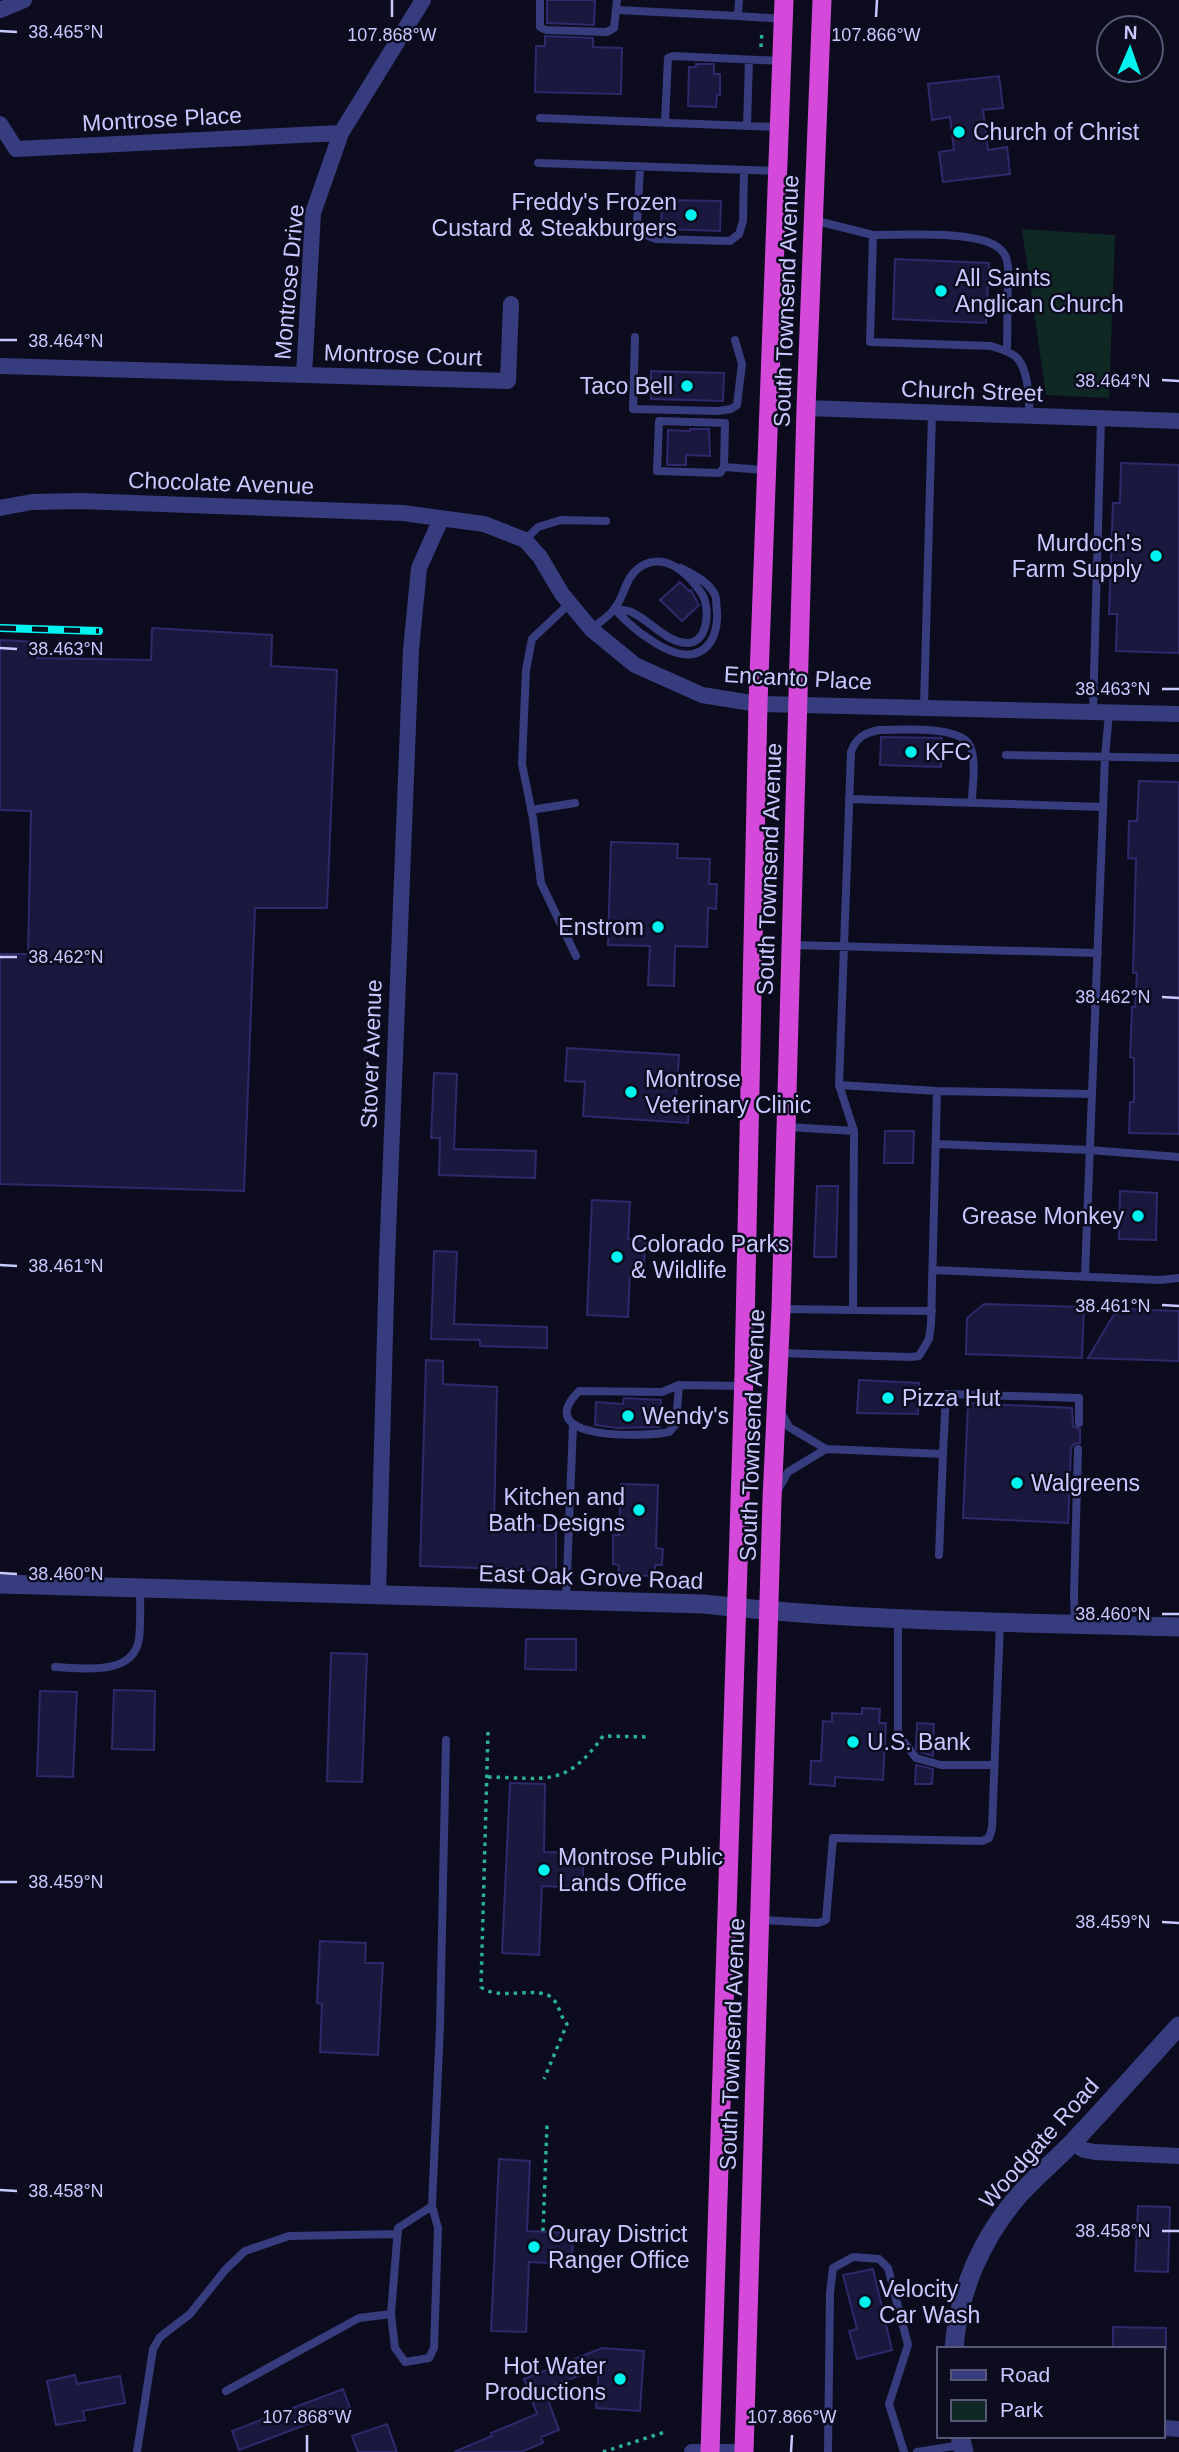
<svg xmlns="http://www.w3.org/2000/svg" width="1179" height="2452" viewBox="0 0 1179 2452" font-family="Helvetica,sans-serif">
<rect width="100%" height="100%" fill="#0c0c1e"/>
<path fill="#0f2824" d="M1022,229L1115,235L1109,398L1046,395Z"/>
<path fill="#1b183f" stroke="#2e296b" stroke-width="2" d="M547,0H595L594,25L547,23Z
M545,36L593,38V47L622,48L621,94L535,92L536,46H545Z
M696,64H714V74H720V95H717L716,107L688,106L689,67H696Z
M999,76L1003,108L983,110L988,150L1007,147L1010,174L943,182L939,152L954,150L950,117L932,120L928,84Z
M662,200L721,201L720,231L661,229Z
M895,259L989,263L986,323L893,319Z
M651,371L724,373L723,401L651,399Z
M690,429H709L710,456L686,455V465H667L668,430L690,431Z
M1121,463L1179,465V653L1116,651L1117,614H1109L1113,503H1120Z
M680,582L689,591L691,590L699,605L682,621L660,600Z
M152,628L272,635L271,666L337,670L327,908H255L244,1191L0,1184V954H28L31,811L0,810V640L37,642V658L151,660Z
M881,737L942,738L941,767L880,765Z
M1139,781L1179,782V1134L1129,1133L1130,1102H1134V1058L1130,1057L1132,1007H1135L1137,973H1133L1136,859L1128,858L1129,821H1137Z
M611,842L678,844L677,858L710,859L709,884H717L716,909L708,908L707,947L675,946L674,986L648,985L650,946L608,945Z
M567,1048L679,1055L676,1102L689,1103L688,1123L583,1116L585,1082L565,1081Z
M434,1073L457,1074L454,1149L536,1151L535,1178L439,1175L440,1138H431Z
M885,1131H914L913,1163H884Z
M817,1186H838L836,1257H814Z
M1120,1191L1157,1193L1156,1240L1119,1239Z
M592,1200L630,1202L628,1239L645,1240L644,1274L630,1273L628,1317L587,1315Z
M434,1251L457,1252L454,1324L547,1327V1348L480,1346V1340L431,1339Z
M984,1304L1084,1307L1082,1358L966,1354L967,1318Z
M1124,1309L1179,1311V1361L1088,1358L1113,1316Z
M426,1360L443,1361V1384L497,1387L494,1525L556,1526V1571L420,1566Z
M859,1380L919,1383L918,1414L857,1413Z
M624,1398L661,1400L660,1427L617,1428L595,1425L596,1402L623,1404Z
M968,1403L1072,1408L1073,1426L1080,1429V1443L1074,1444L1071,1448L1068,1523L963,1518Z
M621,1484L658,1485L656,1548L663,1549L662,1565H655V1576L618,1575L619,1565L613,1564V1535H619Z
M526,1639H576V1670L525,1669Z
M331,1653L367,1654L362,1782L327,1781Z
M114,1690L155,1691L154,1750L112,1749Z
M40,1691L77,1692L73,1777L37,1776Z
M862,1708L880,1709L879,1723H886L883,1780L835,1777V1786L810,1784L811,1761H821L823,1721L832,1722V1713L862,1714Z
M917,1723L934,1724L933,1756L920,1752L916,1748Z
M916,1765L933,1769L932,1784H915Z
M510,1783L545,1784L544,1852L583,1853V1888L542,1886L539,1955L502,1953Z
M320,1941L366,1943L365,1963H383L378,2055L320,2052L322,2004L317,2003Z
M499,2159L530,2161L527,2231L573,2233L572,2264L529,2262L526,2332L491,2331Z
M1138,2206L1170,2207L1168,2272L1135,2271Z
M873,2269L892,2350L857,2359L849,2331L857,2329L843,2275Z
M1113,2327L1166,2328V2349H1113Z
M602,2348L644,2351L640,2411L596,2408L599,2368L544,2389L559,2430L541,2437L543,2443L521,2452H454L492,2436L491,2433L537,2414L524,2379Z
M75,2375L77,2384L120,2376L125,2403L83,2411L85,2420L56,2425L47,2381Z
M343,2389L350,2408L239,2450L232,2431Z
M387,2424L397,2452H358L352,2436Z"/>
<g fill="none" stroke-linecap="round" stroke-linejoin="round">
<path stroke="#2caf97" stroke-width="3.5" stroke-dasharray="3.5 5" stroke-linecap="butt" d="M761,47L762,30
M488,1732L481,1987C499,2002 541,1984 553,1999C560,2006 560,2017 567,2024L544,2079
M488,1777C546,1778 566,1788 603,1736L648,1737
M543,2231L547,2125
M603,2452L665,2432"/>
<path stroke="#363c7d" stroke-width="8" d="M540,0V27L546,30L607,32L614,28L617,0
M617,10L738,16L739,0
M738,16L783,19
M540,118L778,127
M665,123L668,58L673,56L781,61
M747,126L749,60
M538,163L777,171
M640,167L637,223L643,234L656,239L730,241L739,234L743,221L744,170
M813,220L873,235L870,342L991,346C1000,349 1009,351 1016,357C1028,368 1030,400 1029,416
M873,235C903,235 978,230 999,248C1006,254 1007,259 1008,267L1007,351
M635,337L633,409L718,411L731,409L737,405L742,364L735,340
M724,467L725,423L659,421L657,471L720,473L724,467L765,470
M525,540L538,527L561,520L606,521
M570,603L532,639L526,670L522,764L533,818L541,883L576,956
M615,609C629,626 669,659 693,654C713,650 718,628 717,611C716,606 717,599 715,595C709,582 693,574 681,568
M591,629C598,623 610,616 615,608C625,595 625,577 640,567C665,551 688,573 702,594C710,607 709,642 688,643C666,643 649,619 631,612C627,610 620,610 615,609
M924,706L932,413
M1093,711L1101,418
M1006,755L1179,758
M849,799L1103,807
M531,810L575,803
M793,945L1098,953
M839,1085L937,1091L1092,1094
M787,1127L854,1131
M936,1144L1090,1150L1179,1157
M933,1270L1160,1280L1179,1278
M1085,1275L1105,757L1109,713
M781,1309L932,1311
M853,1309L854,1131L839,1085L851,752C856,738 864,733 879,730C900,730 961,725 970,746C977,762 972,785 972,802
M778,1353L911,1357L919,1356L929,1339L931,1324L937,1091
M679,1385L676,1424L669,1432C645,1437 529,1441 579,1391L662,1392Z
M679,1385L743,1386
M781,1412L789,1427L826,1449L943,1454L939,1555
M943,1454L946,1394L1079,1398V1423
M779,1488L788,1472L826,1449
M566,1600L573,1425
M898,1619V1734L916,1758L941,1765H994
M1075,1623L1074,1594L1078,1449
M55,1667C82,1668 133,1677 139,1639C141,1623 140,1605 140,1589
M760,1920L818,1923L826,1920L833,1838L982,1841L989,1838L992,1828L1000,1623
M432,2206L398,2228L391,2314L395,2348L405,2362L429,2358L434,2348L438,2228L432,2206L440,2026L446,1740
M226,2391L359,2318L391,2314
M137,2452L153,2349L160,2337L190,2314L226,2269L245,2251L289,2236L398,2234
M828,2452L830,2293L833,2268L853,2257L879,2259L888,2268L908,2345L889,2404L904,2452
M917,2452L961,2445"/>
<path stroke="#363c7d" stroke-width="16" d="M0,10L24,0
M0,124L16,149L341,133
M0,366L508,381L511,304
M304,375L313,213L341,133L423,0
M806,408L1179,421
M0,508L32,502L81,501L403,513L484,524L525,540L540,557L562,594L591,629L635,665L702,695L758,704L1179,714
M378,1595L387,1259L411,650L419,568L441,519
M1073,2143L1084,2150L1095,2152L1179,2156
M1163,2428L1179,2429
M692,2452H744"/>
<path stroke="#363c7d" stroke-width="19" d="M0,1584L704,1604C861,1622 1021,1622 1179,1627
M954,2349C958,2292 982,2237 1020,2194C1037,2175 1057,2159 1074,2141C1110,2103 1144,2064 1179,2026
M960,2436L964,2452"/>
<path stroke="#d449da" stroke-width="19" d="M710,2452L744,1375L758,704L784,0
M744,2452L772,1499L781,1309L806,408L822,0"/>
<g stroke="#00f3ee" stroke-width="8">
<path id="rail" d="M0,628L99,631"/>
</g>
<use href="#rail" stroke="#0c0c1e" stroke-width="5" stroke-dasharray="16" stroke-linecap="butt"/>
</g>
<path fill="none" stroke="#c8c9ff" stroke-width="2.5" d="M392,17V0M876,17L877,0M0,31L17,32M0,340H17M1162,380L1179,381M0,648L17,649M1162,689H1179M0,957H17M1162,997L1179,998M0,1265L17,1266M1162,1305L1179,1306M0,1573L17,1574M1162,1614H1179M0,1882H17M1162,1922L1179,1923M0,2190L17,2191M1162,2231H1179M307,2452V2435M791,2452L792,2435"/>
<g fill="#00f3ee" stroke="#0c0c1e" stroke-width="2.5">
<circle cx="959" cy="132" r="7"/>
<circle cx="691" cy="215" r="7"/>
<circle cx="941" cy="291" r="7"/>
<circle cx="687" cy="386" r="7"/>
<circle cx="1156" cy="556" r="7"/>
<circle cx="911" cy="752" r="7"/>
<circle cx="658" cy="927" r="7"/>
<circle cx="631" cy="1092" r="7"/>
<circle cx="1138" cy="1216" r="7"/>
<circle cx="617" cy="1257" r="7"/>
<circle cx="888" cy="1398" r="7"/>
<circle cx="628" cy="1416" r="7"/>
<circle cx="1017" cy="1483" r="7"/>
<circle cx="639" cy="1510" r="7"/>
<circle cx="853" cy="1742" r="7"/>
<circle cx="544" cy="1870" r="7"/>
<circle cx="534" cy="2247" r="7"/>
<circle cx="865" cy="2302" r="7"/>
<circle cx="620" cy="2379" r="7"/>
</g>
<g text-anchor="middle" dominant-baseline="central" stroke-width="5" stroke-linejoin="round" paint-order="stroke">
<g font-size="23" fill="#c8c9ff" stroke="#0c0c1e">
<text transform="translate(162 119) rotate(-3)">Montrose Place</text>
<text transform="translate(289 282) rotate(-85)">Montrose Drive</text>
<text transform="translate(786 301) rotate(-88)">South Townsend Avenue</text>
<text transform="translate(403 355) rotate(2)">Montrose Court</text>
<text transform="translate(972 391) rotate(2)">Church Street</text>
<text transform="translate(221 483) rotate(2)">Chocolate Avenue</text>
<text transform="translate(798 678) rotate(3)">Encanto Place</text>
<text transform="translate(769 869) rotate(-88)">South Townsend Avenue</text>
<text transform="translate(371 1054) rotate(-88)">Stover Avenue</text>
<text transform="translate(752 1435) rotate(-88)">South Townsend Avenue</text>
<text transform="translate(591 1577) rotate(2)">East Oak Grove Road</text>
<text transform="translate(732 2044) rotate(-88)">South Townsend Avenue</text>
<text transform="translate(1039 2143) rotate(-48)">Woodgate Road</text>
</g>
<g font-size="23" fill="#c8c9ff" stroke="#0c0c1e" text-anchor="start">
<text x="973" y="132">Church of Christ</text>
<text x="677" y="202" text-anchor="end">Freddy's Frozen<tspan x="677" dy="26">Custard &amp; Steakburgers</tspan></text>
<text x="955" y="278">All Saints<tspan x="955" dy="26">Anglican Church</tspan></text>
<text x="673" y="386" text-anchor="end">Taco Bell</text>
<text x="1142" y="543" text-anchor="end">Murdoch's<tspan x="1142" dy="26">Farm Supply</tspan></text>
<text x="925" y="752">KFC</text>
<text x="644" y="927" text-anchor="end">Enstrom</text>
<text x="645" y="1079">Montrose<tspan x="645" dy="26">Veterinary Clinic</tspan></text>
<text x="1124" y="1216" text-anchor="end">Grease Monkey</text>
<text x="631" y="1244">Colorado Parks<tspan x="631" dy="26">&amp; Wildlife</tspan></text>
<text x="902" y="1398">Pizza Hut</text>
<text x="642" y="1416">Wendy's</text>
<text x="1031" y="1483">Walgreens</text>
<text x="625" y="1497" text-anchor="end">Kitchen and<tspan x="625" dy="26">Bath Designs</tspan></text>
<text x="867" y="1742">U.S. Bank</text>
<text x="558" y="1857">Montrose Public<tspan x="558" dy="26">Lands Office</tspan></text>
<text x="548" y="2234">Ouray District<tspan x="548" dy="26">Ranger Office</tspan></text>
<text x="879" y="2289">Velocity<tspan x="879" dy="26">Car Wash</tspan></text>
<text x="606" y="2366" text-anchor="end">Hot Water<tspan x="606" dy="26">Productions</tspan></text>
</g>
</g>
<g font-size="18" text-anchor="middle" fill="#c8c9ff" stroke="#0c0c1e" stroke-width="5" stroke-linejoin="round" paint-order="stroke">
<text x="66" y="38">38.465°N</text>
<text x="392" y="41">107.868°W</text>
<text x="876" y="41">107.866°W</text>
<text x="66" y="347">38.464°N</text>
<text x="1113" y="387">38.464°N</text>
<text x="66" y="655">38.463°N</text>
<text x="1113" y="695">38.463°N</text>
<text x="66" y="963">38.462°N</text>
<text x="1113" y="1003">38.462°N</text>
<text x="66" y="1272">38.461°N</text>
<text x="1113" y="1312">38.461°N</text>
<text x="66" y="1580">38.460°N</text>
<text x="1113" y="1620">38.460°N</text>
<text x="66" y="1888">38.459°N</text>
<text x="1113" y="1928">38.459°N</text>
<text x="66" y="2197">38.458°N</text>
<text x="1113" y="2237">38.458°N</text>
<text x="307" y="2423">107.868°W</text>
<text x="792" y="2423">107.866°W</text>
</g>
<rect x="937" y="2347" width="228" height="91" fill="#0c0c1e" stroke="#575878" stroke-width="2"/>
<rect x="951" y="2370" width="35" height="10" fill="#363c7d" stroke="#575878" stroke-width="2"/>
<text x="1000" y="2382" font-size="21" fill="#c8c9ff">Road</text>
<rect x="951" y="2400" width="35" height="21" fill="#0f2824" stroke="#575878" stroke-width="2"/>
<text x="1000" y="2417" font-size="21" fill="#c8c9ff">Park</text>
<g transform="translate(1130 49) rotate(2)"><circle r="33" fill="#0c0c1e" stroke="#575878" stroke-width="2"/>
<path d="M0-5L12 26L0 18L-12 26Z" fill="#00f3ee"/>
<text y="-10" font-size="19" font-weight="bold" text-anchor="middle" fill="#c8c9ff">N</text>
</g>
</svg>
